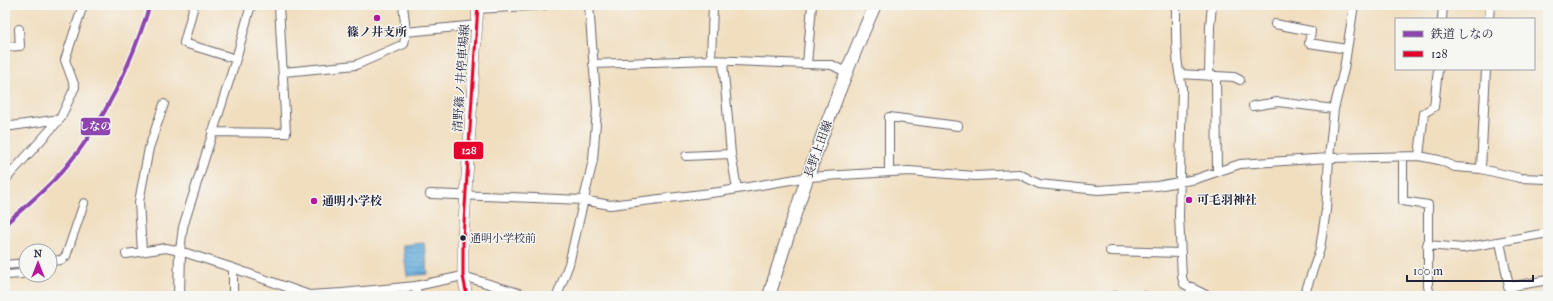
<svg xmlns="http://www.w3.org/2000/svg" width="1553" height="301" viewBox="0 0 1553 301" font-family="'IM FELL French Canon','Noto Serif JP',serif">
<defs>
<pattern id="water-rules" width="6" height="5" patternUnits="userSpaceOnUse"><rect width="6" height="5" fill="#67afde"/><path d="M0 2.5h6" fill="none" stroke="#548eb5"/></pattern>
</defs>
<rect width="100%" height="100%" fill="#f6f6f2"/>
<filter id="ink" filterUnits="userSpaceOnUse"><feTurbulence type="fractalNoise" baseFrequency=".025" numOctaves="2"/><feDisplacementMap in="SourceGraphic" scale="8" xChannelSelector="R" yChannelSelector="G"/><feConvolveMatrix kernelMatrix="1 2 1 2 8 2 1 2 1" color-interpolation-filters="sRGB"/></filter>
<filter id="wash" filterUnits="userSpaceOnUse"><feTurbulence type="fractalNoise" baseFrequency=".012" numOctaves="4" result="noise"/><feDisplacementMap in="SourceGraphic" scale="16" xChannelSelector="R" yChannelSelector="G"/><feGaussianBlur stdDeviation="0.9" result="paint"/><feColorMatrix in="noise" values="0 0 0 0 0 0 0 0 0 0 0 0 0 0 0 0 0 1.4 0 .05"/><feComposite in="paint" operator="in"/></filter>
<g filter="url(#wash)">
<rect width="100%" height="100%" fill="#f1debf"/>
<path fill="url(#water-rules)" stroke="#44688c" d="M424,243L428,274L407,276L403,245Z"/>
</g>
<g filter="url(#ink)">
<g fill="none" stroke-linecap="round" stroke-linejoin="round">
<g stroke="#6a6469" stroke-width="10">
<path id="minor" d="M194,5L184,43L236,59
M1176,5C1176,32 1175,60 1182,87L1179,216L1182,277L1184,284L1208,296
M1354,5L1344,69L1334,109L1329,158L1419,156L1439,160L1455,167L1481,169L1520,178L1548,179
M478,9L545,5
M1442,19L1443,5
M1489,19L1490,5
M1275,24L1311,31L1309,43L1347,49
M406,32L477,25
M5,47L20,46L19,29
M711,60L713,5
M723,62L731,154L737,189
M593,64L711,60L832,65L847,73
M807,64L812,5
M284,72L356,65L404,44L406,32L403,5
M1179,74L1234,77L1240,80
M1209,76L1210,26L1212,5
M1216,77L1217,172
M1253,106L1278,102L1334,109
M5,127L60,119
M212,132L286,133L279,5
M686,156L731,154
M1419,156L1424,113L1434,107L1438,69
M1403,158V201L1428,205V286L1430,296
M5,168L8,177
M1481,169L1486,69
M889,171V117L958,126
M5,180L60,119L75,87L65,60L83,5
M430,194L583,200L610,205L719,192L808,177L909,171L975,176L1019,174L1039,184L1098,190L1157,186L1196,179L1240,164L1329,158L1326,210L1320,249L1304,296
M1500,242L1511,296
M1427,245L1463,248L1548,233
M142,251L139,202L149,148L164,104
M180,251L183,227L236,59L251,5
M1110,251L1181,253
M126,254L166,248L180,251L233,268L309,295L342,293L416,286L463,276L528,296
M50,261L61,260L66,256L84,203
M5,265L26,263
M233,268V296
M5,275L22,274V263
M416,286L417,296
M1508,287L1548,280
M557,296L569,264L593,160L597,109L589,5
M1115,296H1144
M1189,296L1192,287"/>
</g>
<g stroke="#6a6469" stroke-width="12">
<path id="tertiary" d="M179,296L180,251"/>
</g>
<g stroke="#6a6469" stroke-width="12">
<path id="secondary" d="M467,296L463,276V238L478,5"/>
</g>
<g stroke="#6a6469" stroke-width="14">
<path id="primary" d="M769,296C799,197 833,99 875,5"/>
</g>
<use href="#minor" stroke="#fff" stroke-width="8"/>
<use href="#tertiary" stroke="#fff" stroke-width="10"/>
<use href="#secondary" stroke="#fff" stroke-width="11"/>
<use href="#primary" stroke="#fff" stroke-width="12"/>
<g stroke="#f6f6f2" stroke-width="6">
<path id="bus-1" d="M467,296L463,276V238L478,5"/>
</g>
<use href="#bus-1" stroke="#e4002b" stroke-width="3"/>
<g stroke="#f6f6f2" stroke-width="7">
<path id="rail-1" d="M5,224C26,206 47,189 65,168C106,120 131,64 150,5"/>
</g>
<use href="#rail-1" stroke="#8e44ad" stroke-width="4"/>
</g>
</g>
<g fill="#b5179e" stroke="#f6f6f2" stroke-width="1.5">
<circle cx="377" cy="18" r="4"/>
<circle cx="1189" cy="200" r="4"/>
<circle cx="314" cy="201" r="4"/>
</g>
<circle fill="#22223b" stroke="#f6f6f2" stroke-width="1.5" cx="463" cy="238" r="3.5"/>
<g text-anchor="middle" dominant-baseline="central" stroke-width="3" stroke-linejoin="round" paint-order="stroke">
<g font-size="11" fill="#22223b" stroke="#f6f6f2" text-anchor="start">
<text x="470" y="238">通明小学校前</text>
</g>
<g font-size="12" font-weight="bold" fill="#22223b" stroke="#f6f6f2" text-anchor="start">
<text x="377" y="32" text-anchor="middle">篠ノ井支所</text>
<text x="1197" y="200">可毛羽神社</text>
<text x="322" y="201">通明小学校</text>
</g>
<g font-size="12" fill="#22223b" stroke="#f6f6f2">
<text transform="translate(461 78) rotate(-86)">清野篠ノ井停車場線</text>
<text transform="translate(818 149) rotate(-70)">長野上田線</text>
</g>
</g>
<g stroke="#f6f6f2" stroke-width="1.5">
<rect x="80" y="117" width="31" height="19" rx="4" fill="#8e44ad"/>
<rect x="453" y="141" width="31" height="19" rx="4" fill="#e4002b"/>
</g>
<g font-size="11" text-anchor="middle" font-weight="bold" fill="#fff">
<text x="95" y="130">しなの</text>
<text x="469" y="154">128</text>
</g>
<rect width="1553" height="301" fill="none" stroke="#f6f6f2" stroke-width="20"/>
<rect x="1395" y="18" width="140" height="52" fill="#f6f6f2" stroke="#a1a1a9"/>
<rect x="1403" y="31" width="20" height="6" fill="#8e44ad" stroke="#a1a1a9"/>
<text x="1431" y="38" font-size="12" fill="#22223b">鉄道 しなの</text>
<rect x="1403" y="51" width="20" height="6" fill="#e4002b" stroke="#a1a1a9"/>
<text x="1431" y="58" font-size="12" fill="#22223b">128</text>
<g transform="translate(38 263)"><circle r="19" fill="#f6f6f2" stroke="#a1a1a9"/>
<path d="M0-3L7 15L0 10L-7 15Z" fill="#b5179e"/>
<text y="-6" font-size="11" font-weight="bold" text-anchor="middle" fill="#22223b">N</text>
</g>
<path d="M1407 275v6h126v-6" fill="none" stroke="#22223b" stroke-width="2"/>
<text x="1413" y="275" font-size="12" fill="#22223b" stroke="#f6f6f2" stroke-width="3" paint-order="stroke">100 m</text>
</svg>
